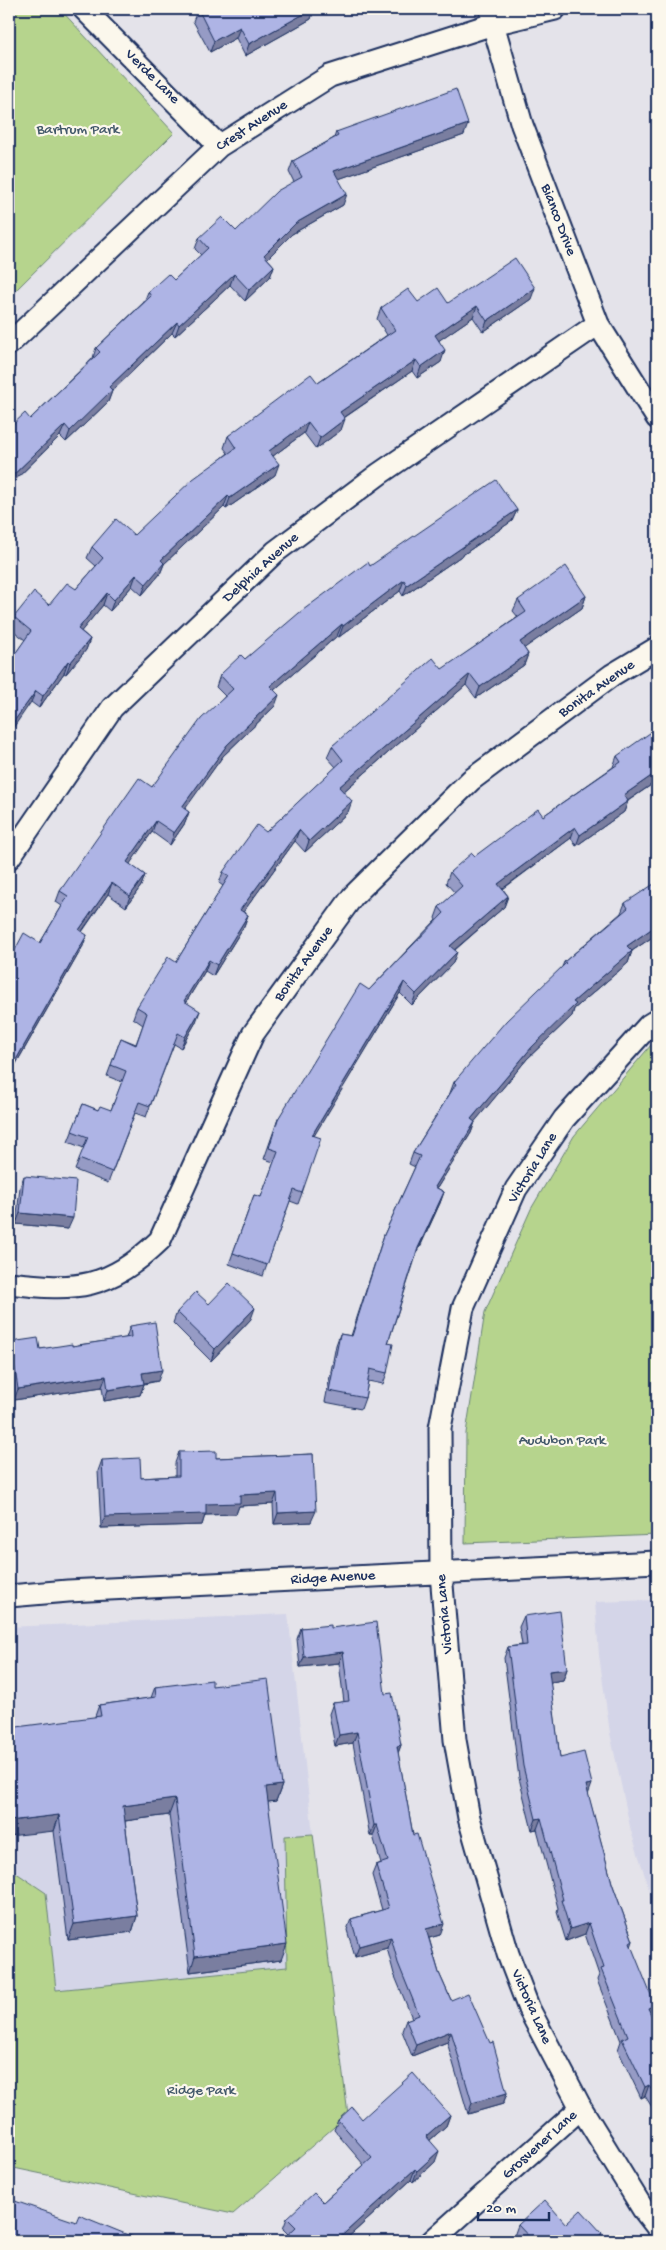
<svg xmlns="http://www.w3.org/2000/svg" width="666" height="2250" font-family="'Gochi Hand',sans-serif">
	<rect width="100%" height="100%" fill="#e4e3ea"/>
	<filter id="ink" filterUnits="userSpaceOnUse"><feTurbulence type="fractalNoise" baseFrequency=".02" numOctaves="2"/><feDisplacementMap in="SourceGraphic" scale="10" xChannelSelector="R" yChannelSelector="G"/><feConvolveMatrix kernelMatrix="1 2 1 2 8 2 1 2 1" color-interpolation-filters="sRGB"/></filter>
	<g filter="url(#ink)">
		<path fill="#d4d5e8" d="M657,1600V1915L631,1831L610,1733L599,1655L595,1602Z
			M288,1614L313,1834L285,1836L288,1967L56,1990L46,1893L9,1868V1627Z"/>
		<path fill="#b6d48d" stroke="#688276" d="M9,9H60L174,133L9,297Z
			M657,1038V1535L465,1543L466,1433L485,1312L531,1209L574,1136Z
			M313,1834L348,2115L233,2214L9,2167V1868L46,1893L56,1990L287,1967L285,1836Z"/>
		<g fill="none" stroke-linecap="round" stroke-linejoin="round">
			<defs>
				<path id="street" d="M84,9L219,146
					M491,9L493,24L522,125L598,324L657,418
					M9,344L219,146L330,76L493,24L555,9
					M9,858L112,708L275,552L379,474L598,324
					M657,1020L649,1025L564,1119L516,1189L463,1308L440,1428L441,1573L455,1740L469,1818L508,1954L529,2009L581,2108L643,2209L657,2227
					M9,1283C77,1291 108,1290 160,1240L253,1034L353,896L471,780L612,675L657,648
					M9,1596L68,1591L657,1562
					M432,2241L581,2108"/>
			</defs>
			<use href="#street" stroke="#1b2f5e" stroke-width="25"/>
			<use href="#street" stroke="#fbf7ec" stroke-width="21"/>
		</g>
		<path fill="#969bc5" stroke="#1b2f5e" d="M198,9H314L311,19L245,56L236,38L210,52L193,21Z
			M336,132L464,135L338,179L343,205L292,234L267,258L274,266L270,277L245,301L230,285L175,336L172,333L112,391L108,402L66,442L60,436L9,486V428L30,419L93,358L96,348L144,302L148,292L174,280L201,255L195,249L199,238L236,231L294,182L289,172L293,161L334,138Z
			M531,299L483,332L473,317L439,340L441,362L417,378L412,371L344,418L341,430L316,449L304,433L273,456L275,475L226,509L224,507L164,564L160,574L142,595L132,586L110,611L103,605L81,631L90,639L86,650L66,674L64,673L39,708L31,702L10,661L25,640L10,628L14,617L49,605L76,589L96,566L87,558L92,547L134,535L228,453L224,448L228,436L318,383L387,335L377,319L381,308L418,302L448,303Z
			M517,510L512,521L403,596L400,591L339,637L337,636L274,690L275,706L223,756L184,809L189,812L185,823L170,845L152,832L129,864L145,875L141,886L126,907L108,894L82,932L83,946L9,1076V961L40,943L62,906L56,902L60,891L152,787L225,696L216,687L220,675L245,659L370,566Z
			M586,596L582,608L524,648L528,654L524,665L476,698L466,685L343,792L348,812L305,852L295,841L243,912L248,915L244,926L213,976L205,971L186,1002L196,1022L181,1048L174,1044L146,1117L135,1113L108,1183L75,1170L84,1148L68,1142L83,1104L98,1110H111L122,1082L107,1076L121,1038L136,1044L143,1025L133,1018L137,1007L176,962L223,886L219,883L223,872L336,767L327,757L332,746L518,617L513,611L518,600Z
			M617,756L657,781L628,801L624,812L576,846L571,838L503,889L508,896L504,907L455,950L453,963L412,1005L400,993L314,1135L302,1193L298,1204L290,1201L263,1276L229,1264L254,1195L261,1197L274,1162L264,1159L278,1119L369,990L436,920L435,918L439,907L455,893L446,883L450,872L475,856L543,816L613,767Z
			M625,903L657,934L632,951L628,963L574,1009L572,1016L527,1059L474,1122H475L471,1133L437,1188L444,1192L440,1203L416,1256L388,1343L387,1373L383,1384L368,1381L365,1398L361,1409L325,1402L336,1345L340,1334L351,1336L384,1235L415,1167L409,1164L413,1153L450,1093L454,1082L562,967L564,962L621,913Z
			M24,1176L68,1229L16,1224L20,1187Z
			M209,1304L251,1319L211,1361L173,1323L177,1312Z
			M130,1326L158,1381L144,1384L140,1395L104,1401L102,1387L14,1400L9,1367V1348L11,1342L40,1349L72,1346L126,1338Z
			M179,1452L216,1458L313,1454L311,1522L274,1524L273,1504L239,1506L236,1514L205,1515L202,1525L101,1528L98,1471L102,1460L141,1478L175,1476V1463Z
			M524,1616L567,1669L563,1680L550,1682L560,1758L588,1794L612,1883L633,1941L631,1947L651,2015L657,2028V2115L645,2096L641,2098L618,2050L621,2041L597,1980L599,1975L585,1934L566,1941L557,1912L558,1908L537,1829L532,1830L519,1778L504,1658L508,1647L522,1645L519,1627Z
			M301,1628H331L385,1694L401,1745L398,1753L413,1835L440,1935L429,1938L439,1973L451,2000L507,2093L503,2104L468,2114L447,2042L412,2056L402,2031L406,2020L412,2018L394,1974L387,1948L355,1957L347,1930L351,1919L382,1910L372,1875L376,1865L381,1863L373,1836H370L353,1743L335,1746L329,1714L333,1703L344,1702L339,1663L300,1667L297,1639Z
			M212,1686L282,1785L276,1801L268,1802L281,1960L190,1972L169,1815L125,1821L137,1916L132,1932L68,1940L54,1831L99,1705L151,1698L155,1687Z
			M450,2115L446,2126L430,2140L435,2162L413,2182L411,2180L344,2241H281L288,2234L283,2229L287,2218L323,2202L364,2165L334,2130L338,2120Z
			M566,2224L599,2241H519L514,2236L518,2225Z"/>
		<path fill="#7a7ea0" stroke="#1b2f5e" d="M313,9H314L311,19L245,56L249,44Z
			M240,27L236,38L210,52L214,41Z
			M468,124L464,135L330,182L334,171Z
			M347,194L343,205L292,234L260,266L264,255L296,223Z
			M274,266L270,277L245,301L249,290Z
			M234,274L230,285L175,336L179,325Z
			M535,288L531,299L483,332L487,321Z
			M477,306L473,317L431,346L435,335Z
			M177,322L172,333L112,391L108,402L66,442L70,431L109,387Z
			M445,350L441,362L417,378L421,367Z
			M416,360L412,371L336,423L340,412Z
			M345,419L341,430L316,449L320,438Z
			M308,422L304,433L265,462L269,451Z
			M65,425L60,436L9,486V479Z
			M279,464L275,475L226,509L230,498Z
			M228,496L224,507L164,564L160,574L142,595L146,584L161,560Z
			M517,510L512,521L403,596L407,585Z
			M136,575L132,586L110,611L114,600Z
			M404,580L400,591L339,637L343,626Z
			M107,593L103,605L74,640L78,629Z
			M586,596L582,608L516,654L520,642Z
			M342,624L337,636L266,697L270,686Z
			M90,639L86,650L66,674L70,663Z
			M528,654L524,665L476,698L480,687Z
			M68,661L64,673L39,708L43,696Z
			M470,674L466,685L335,799L339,787Z
			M36,691L31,702L9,734V728Z
			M279,695L275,706L223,756L178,819L182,807L227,745Z
			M657,772V781L620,806L624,795Z
			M352,801L348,812L305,852L309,841Z
			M628,801L624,812L576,846L580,835Z
			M189,812L185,823L170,845L174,833Z
			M156,821L152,832L123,874L127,862Z
			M575,827L571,838L494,895L498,884Z
			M299,830L295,841L236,922L240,910Z
			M145,875L141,886L126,907L130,896Z
			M112,883L108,894L75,941L79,930Z
			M508,896L504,907L446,957L450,946Z
			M248,915L244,926L213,976L217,965Z
			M657,925V934L623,957L627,946Z
			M87,935L83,946L9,1076V1074L13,1065Z
			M632,951L628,963L574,1009L572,1016L527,1059L467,1131L471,1119L532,1047L573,1002Z
			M457,952L453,963L412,1005L416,994Z
			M209,960L205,971L180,1012L184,1001Z
			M404,982L400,993L308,1146L312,1135Z
			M200,1011L196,1022L181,1048L185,1037Z
			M475,1122L471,1133L431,1198L435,1187Z
			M444,1192L440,1203L414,1259L418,1248Z
			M20,1213L73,1218L68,1229L16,1224Z
			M255,1308L251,1319L211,1361L215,1349Z
			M162,1370L158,1381L138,1384L142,1373Z
			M106,1376L102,1387L14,1400L18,1389Z
			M144,1384L140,1395L104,1401L108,1390Z
			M277,1493L273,1504L239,1506L236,1514L205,1515L202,1525L101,1528L105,1517L206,1504L240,1495Z
			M316,1511L311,1522L274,1524L278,1513Z
			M343,1652L339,1663L300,1667L304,1657Z
			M567,1669L563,1680L545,1683L549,1671Z
			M357,1732L353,1743L335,1746L339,1735Z
			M401,1745L397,1756V1746Z
			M592,1784L588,1795L586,1785Z
			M282,1785L276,1801L260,1803L266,1787Z
			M175,1799L169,1815L117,1822L123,1806Z
			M59,1815L54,1831L9,1836V1821Z
			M541,1818L537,1829L532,1830L536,1819Z
			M374,1825H377L373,1836H370Z
			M137,1916L132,1932L68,1940L74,1924Z
			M589,1923L585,1934L566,1941L570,1929Z
			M444,1924L440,1935L422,1940L426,1929Z
			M391,1937L387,1948L355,1957L359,1946Z
			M287,1944L281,1960L190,1972L195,1956Z
			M655,2005L651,2016L648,2008Z
			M451,2031L447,2042L412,2056L416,2045Z
			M649,2085L645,2096L641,2098L645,2087Z
			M507,2093L503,2104L468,2114L472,2103Z
			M450,2115L446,2126L422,2147L426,2136Z
			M439,2151L435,2162L413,2182L417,2171Z
			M415,2169L411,2180L344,2241H336Z
			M602,2233L599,2241H594Z"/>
		<path fill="#aeb4e5" stroke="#1b2f5e" d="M198,9H313L249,44L240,27L214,41Z
			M456,89L468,124L334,171L347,194L296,223L264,255L274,266L249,290L234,274L179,325L177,322L109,387L112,390L70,431L65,425L9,479V428L25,413L30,419L100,352L96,348L151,296L148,292L168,274L174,280L208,248L199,238L222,217L236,231L277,191L302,177L293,161L338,136L336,132Z
			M515,258L535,288L487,321L477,306L435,335L445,350L421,367L416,360L340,412L345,419L320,438L308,422L269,451L279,464L230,498L228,496L161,560L164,563L146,584L136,575L114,600L107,593L78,629L90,639L70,663L68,661L43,696L36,691L9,728V660L10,661L31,631L14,617L34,592L49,605L67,583L76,589L103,558L92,547L116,519L134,535L193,479L236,448L228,436L311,374L318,383L395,330L381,308L408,289L418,302L438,288L448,303Z
			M496,480L517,510L407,585L404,580L343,626L342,624L270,686L279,695L227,745L182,807L189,812L174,833L156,821L127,862L145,875L130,896L112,883L79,930L87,935L13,1065L9,1074V961L24,933L40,943L68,896L60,891L139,778L152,787L201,719L233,689L220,675L241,655L245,659L299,613L368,562L370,566Z
			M566,566L586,596L520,642L528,654L480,687L470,674L339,787L352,801L309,841L299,830L240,910L248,915L217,965L209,960L184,1001L200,1011L185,1037L178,1033L150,1106L139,1102L112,1172L79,1159L88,1137L72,1131L83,1104L98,1110L100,1106L111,1110L126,1071L111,1065L121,1038L136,1045L147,1013L137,1007L168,957L176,962L229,876L223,872L257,825L266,832L343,760L332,746L433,658L442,669L526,612L518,600Z
			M657,728V772L624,795L628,801L580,835L575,827L498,884L508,896L450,946L457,952L416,994L404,982L312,1135L321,1138L302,1193L294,1190L267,1265L233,1253L254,1195L261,1197L278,1151L269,1148L278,1119L360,984L369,990L444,913L439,907L462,886L450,872L472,853L475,856L538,809L543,816L621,762L617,756Z
			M657,882V925L627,946L632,951L573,1002L576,1004L532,1047L471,1119L475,1122L435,1187L444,1192L418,1248L388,1343L393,1344L387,1373L370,1369L365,1398L329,1391L340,1334L352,1336L384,1235L420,1156L413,1153L456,1084L454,1082L506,1021L566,963L564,962L628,908L625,903Z
			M24,1176L76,1181L73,1218L20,1213Z
			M229,1283L255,1308L215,1349L177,1312L196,1292L209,1304Z
			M155,1322L162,1370L142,1373L144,1384L108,1390L106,1376L18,1389L11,1342L38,1338L40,1349L72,1344V1346L131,1337L130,1326Z
			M216,1451V1458L313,1454L316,1511L278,1513L277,1493L240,1495V1503L206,1504V1514L105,1517L102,1460L140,1458L141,1478L179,1476V1452Z
			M560,1611L567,1669L549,1671L560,1758L584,1752L592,1784L586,1785L612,1883L633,1941L630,1943L655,2005L648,2008L657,2028V2097L649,2085L645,2087L622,2039L628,2036L601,1969L604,1968L589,1923L570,1929L561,1900H563L541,1818L536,1819L523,1766L508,1647L527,1645L524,1616Z
			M376,1622L385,1694L392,1693L401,1745L397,1746L413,1835L417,1834L444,1924L426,1929L439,1973L451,2000L468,1993L490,2043L493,2042L507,2093L472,2103L451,2031L416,2045L406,2020L419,2015L398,1963L391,1937L359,1946L351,1919L389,1908L376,1865L388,1861L377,1825H374L357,1732L339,1735L333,1703L349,1701L343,1652L304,1657L301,1628L331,1625V1628Z
			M268,1679L282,1785L266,1787L287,1944L195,1956L175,1799L123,1806L137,1916L74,1924L59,1815L9,1821V1728L101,1716L99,1705L156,1697L155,1687L212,1680V1686Z
			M413,2073L450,2115L426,2136L439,2151L417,2171L415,2169L336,2241H281L296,2227L287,2218L314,2193L323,2202L372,2158L338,2120L352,2107L362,2119Z
			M9,2199L76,2222L79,2215L133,2237L131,2241H16L9,2239Z
			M545,2200L566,2224L581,2210L602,2233L594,2240L595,2241H533L518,2225Z"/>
	</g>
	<g text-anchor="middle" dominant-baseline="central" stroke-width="4.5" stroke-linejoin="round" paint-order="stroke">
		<g font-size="15" fill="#1b2f5e" stroke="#fbf7ec">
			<text transform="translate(152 77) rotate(45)">Verde Lane</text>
			<text transform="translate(252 126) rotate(-33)">Crest Avenue</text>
			<text transform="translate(558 220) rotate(69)">Bianco Drive</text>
			<text transform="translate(261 568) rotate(-42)">Delphia Avenue</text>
			<text transform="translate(597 689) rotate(-35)">Bonita Avenue</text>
			<text transform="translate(304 964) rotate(-54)">Bonita Avenue</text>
			<text transform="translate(533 1168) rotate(-58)">Victoria Lane</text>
			<text transform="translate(333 1578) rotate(-3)">Ridge Avenue</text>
			<text transform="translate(445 1614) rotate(-95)">Victoria Lane</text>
			<text transform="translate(531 2007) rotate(66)">Victoria Lane</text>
			<text transform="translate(540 2145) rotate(-42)">Grosvener Lane</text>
		</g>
		<g font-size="15" fill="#42586a" stroke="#fbf7ec">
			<text x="78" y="130">Bartrum Park</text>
			<text x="562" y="1441">Audubon Park</text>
			<text x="201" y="2091">Ridge Park</text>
		</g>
	</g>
	<rect width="666" height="2250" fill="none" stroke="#fbf7ec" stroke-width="30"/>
	<rect x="15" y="15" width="636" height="2220" fill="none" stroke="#1b2f5e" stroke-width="2" filter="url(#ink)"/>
	<path d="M478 2212v8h71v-8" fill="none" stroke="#1b2f5e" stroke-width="2.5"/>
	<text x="486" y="2212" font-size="15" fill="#1b2f5e" stroke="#fbf7ec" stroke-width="4" paint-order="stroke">20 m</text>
</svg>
